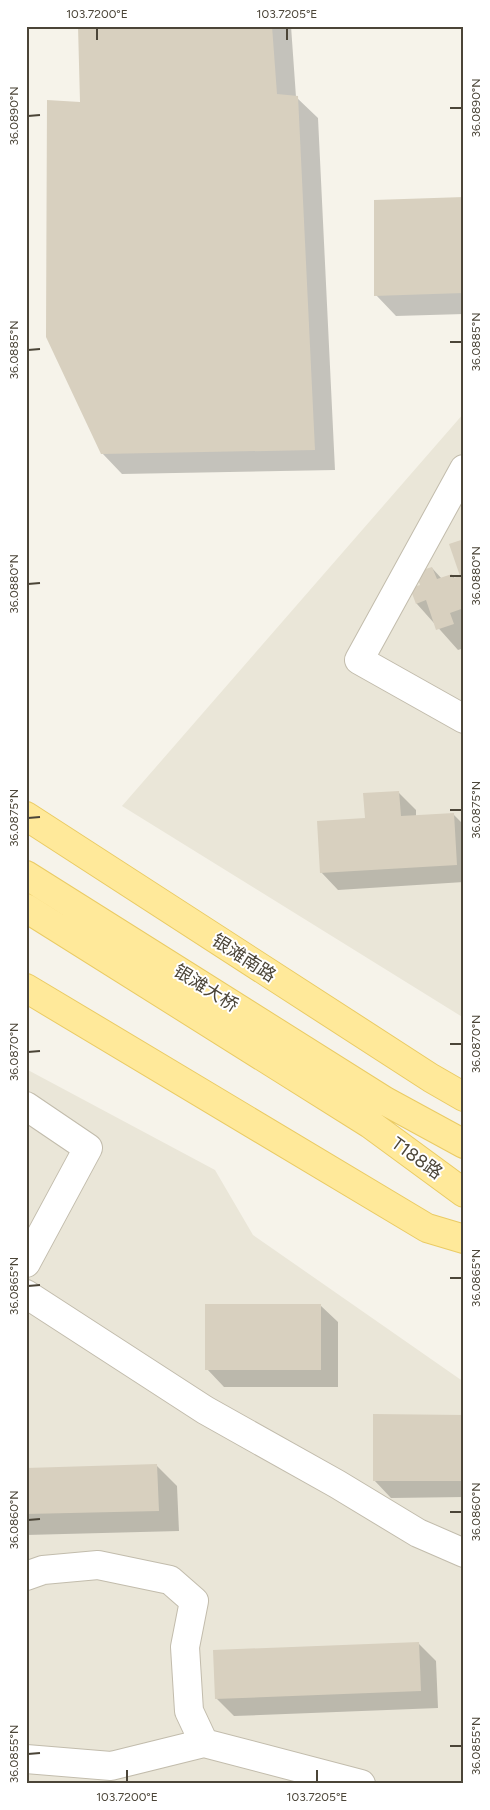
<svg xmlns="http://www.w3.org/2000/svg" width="490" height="1810" font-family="Figtree,'Noto Sans SC',sans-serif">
	<rect width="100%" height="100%" fill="#f6f3ea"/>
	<path fill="#eae6d8" d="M464,413V1018L122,806Z
		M26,1069L215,1170L253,1235L464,1382V1784H26Z"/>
	<path fill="#0003" d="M79,26H291L296,97L318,118L335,470L122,474L102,453Z
		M464,198V314L396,316L376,295Z
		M464,540V648L458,650L417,604L412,589L422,585L432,568L442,579L452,575L455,579L462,576Z
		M399,793L416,810V816L453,814L464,825V882L338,890L321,872L366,819Z
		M320,1305L338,1322V1387H224L207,1369Z
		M464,1416V1497L391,1498L374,1480Z
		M157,1466L177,1486L179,1531L26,1535V1469Z
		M419,1644L436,1661L438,1708L234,1716L216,1698Z"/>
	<path fill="#d8d0bf" d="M78,26H272L277,94L298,96L315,450L101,454L46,337L47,100L80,102Z
		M464,197V293L374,296V200Z
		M464,539V608L450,613L454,624L436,630L426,600L416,604L410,588L420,585L416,572L432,567L437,579L452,574L453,578L460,576L449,544Z
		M399,791L401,816L454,813L457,865L320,873L317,821L365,818L363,793Z
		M205,1304H321V1370H205Z
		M373,1414L464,1415V1481H373Z
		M157,1464L159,1511L26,1514V1468Z
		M419,1642L421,1691L215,1699L213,1650Z"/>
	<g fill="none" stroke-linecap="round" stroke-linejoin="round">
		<defs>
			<path id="minor" d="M464,469L359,660L464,719
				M26,1106L88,1148L26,1263
				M26,1294L205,1410L337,1484L418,1533L464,1553
				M26,1576L43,1570L98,1565L170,1580L194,1601L185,1647L189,1711L204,1743L111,1766L26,1759
				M204,1743L361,1784"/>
			<path id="major" d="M26,816L431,1078L464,1097
				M26,875L385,1101L464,1144
				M26,908L370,1124L464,1193
				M26,988L427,1228L464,1239"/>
		</defs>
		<use href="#minor" stroke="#c2bcac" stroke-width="30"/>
		<use href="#major" stroke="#eacb64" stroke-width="30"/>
		<use href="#minor" stroke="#fff" stroke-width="28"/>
		<use href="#major" stroke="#ffe99a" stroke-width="28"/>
	</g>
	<path fill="none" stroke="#4b4538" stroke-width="2" d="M97,28V40M287,28V40M450,108H462M28,116L40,115M450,342H462M28,350L40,349M450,576H462M28,584L40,583M450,810H462M28,818L40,817M450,1044H462M28,1052L40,1051M450,1278H462M28,1286L40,1285M450,1512H462M28,1520L40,1519M450,1746H462M28,1754L40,1753M127,1770V1782M317,1770V1782"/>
	<g text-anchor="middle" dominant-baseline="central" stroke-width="4" stroke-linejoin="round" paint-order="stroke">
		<g font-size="18" fill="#4b4538" stroke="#fff">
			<text transform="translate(244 958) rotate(33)">银滩南路</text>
			<text transform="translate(206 988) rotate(32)">银滩大桥</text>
			<text transform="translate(417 1158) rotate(36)">T188路</text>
		</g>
	</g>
	<rect width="490" height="1810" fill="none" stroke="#ffffff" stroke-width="55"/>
	<rect x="28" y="28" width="434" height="1754" fill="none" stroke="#4b4538" stroke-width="2"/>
	<g font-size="12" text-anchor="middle" fill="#4b4538">
		<text x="97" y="18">103.7200°E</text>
		<text x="287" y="18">103.7205°E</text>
		<text transform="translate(476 108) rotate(-90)" y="4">36.0890°N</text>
		<text transform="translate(14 116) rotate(-90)" y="4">36.0890°N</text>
		<text transform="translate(476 342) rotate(-90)" y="4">36.0885°N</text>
		<text transform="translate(14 350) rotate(-90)" y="4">36.0885°N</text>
		<text transform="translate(476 576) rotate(-90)" y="4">36.0880°N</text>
		<text transform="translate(14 584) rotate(-90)" y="4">36.0880°N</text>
		<text transform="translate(476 810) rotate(-90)" y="4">36.0875°N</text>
		<text transform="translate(14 818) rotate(-90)" y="4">36.0875°N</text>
		<text transform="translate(476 1044) rotate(-90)" y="4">36.0870°N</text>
		<text transform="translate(14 1052) rotate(-90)" y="4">36.0870°N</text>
		<text transform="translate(476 1278) rotate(-90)" y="4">36.0865°N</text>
		<text transform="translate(14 1286) rotate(-90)" y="4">36.0865°N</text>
		<text transform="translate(476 1512) rotate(-90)" y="4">36.0860°N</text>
		<text transform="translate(14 1520) rotate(-90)" y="4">36.0860°N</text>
		<text transform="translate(476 1746) rotate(-90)" y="4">36.0855°N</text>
		<text transform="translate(14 1754) rotate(-90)" y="4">36.0855°N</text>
		<text x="127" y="1801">103.7200°E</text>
		<text x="317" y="1801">103.7205°E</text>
	</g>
</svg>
